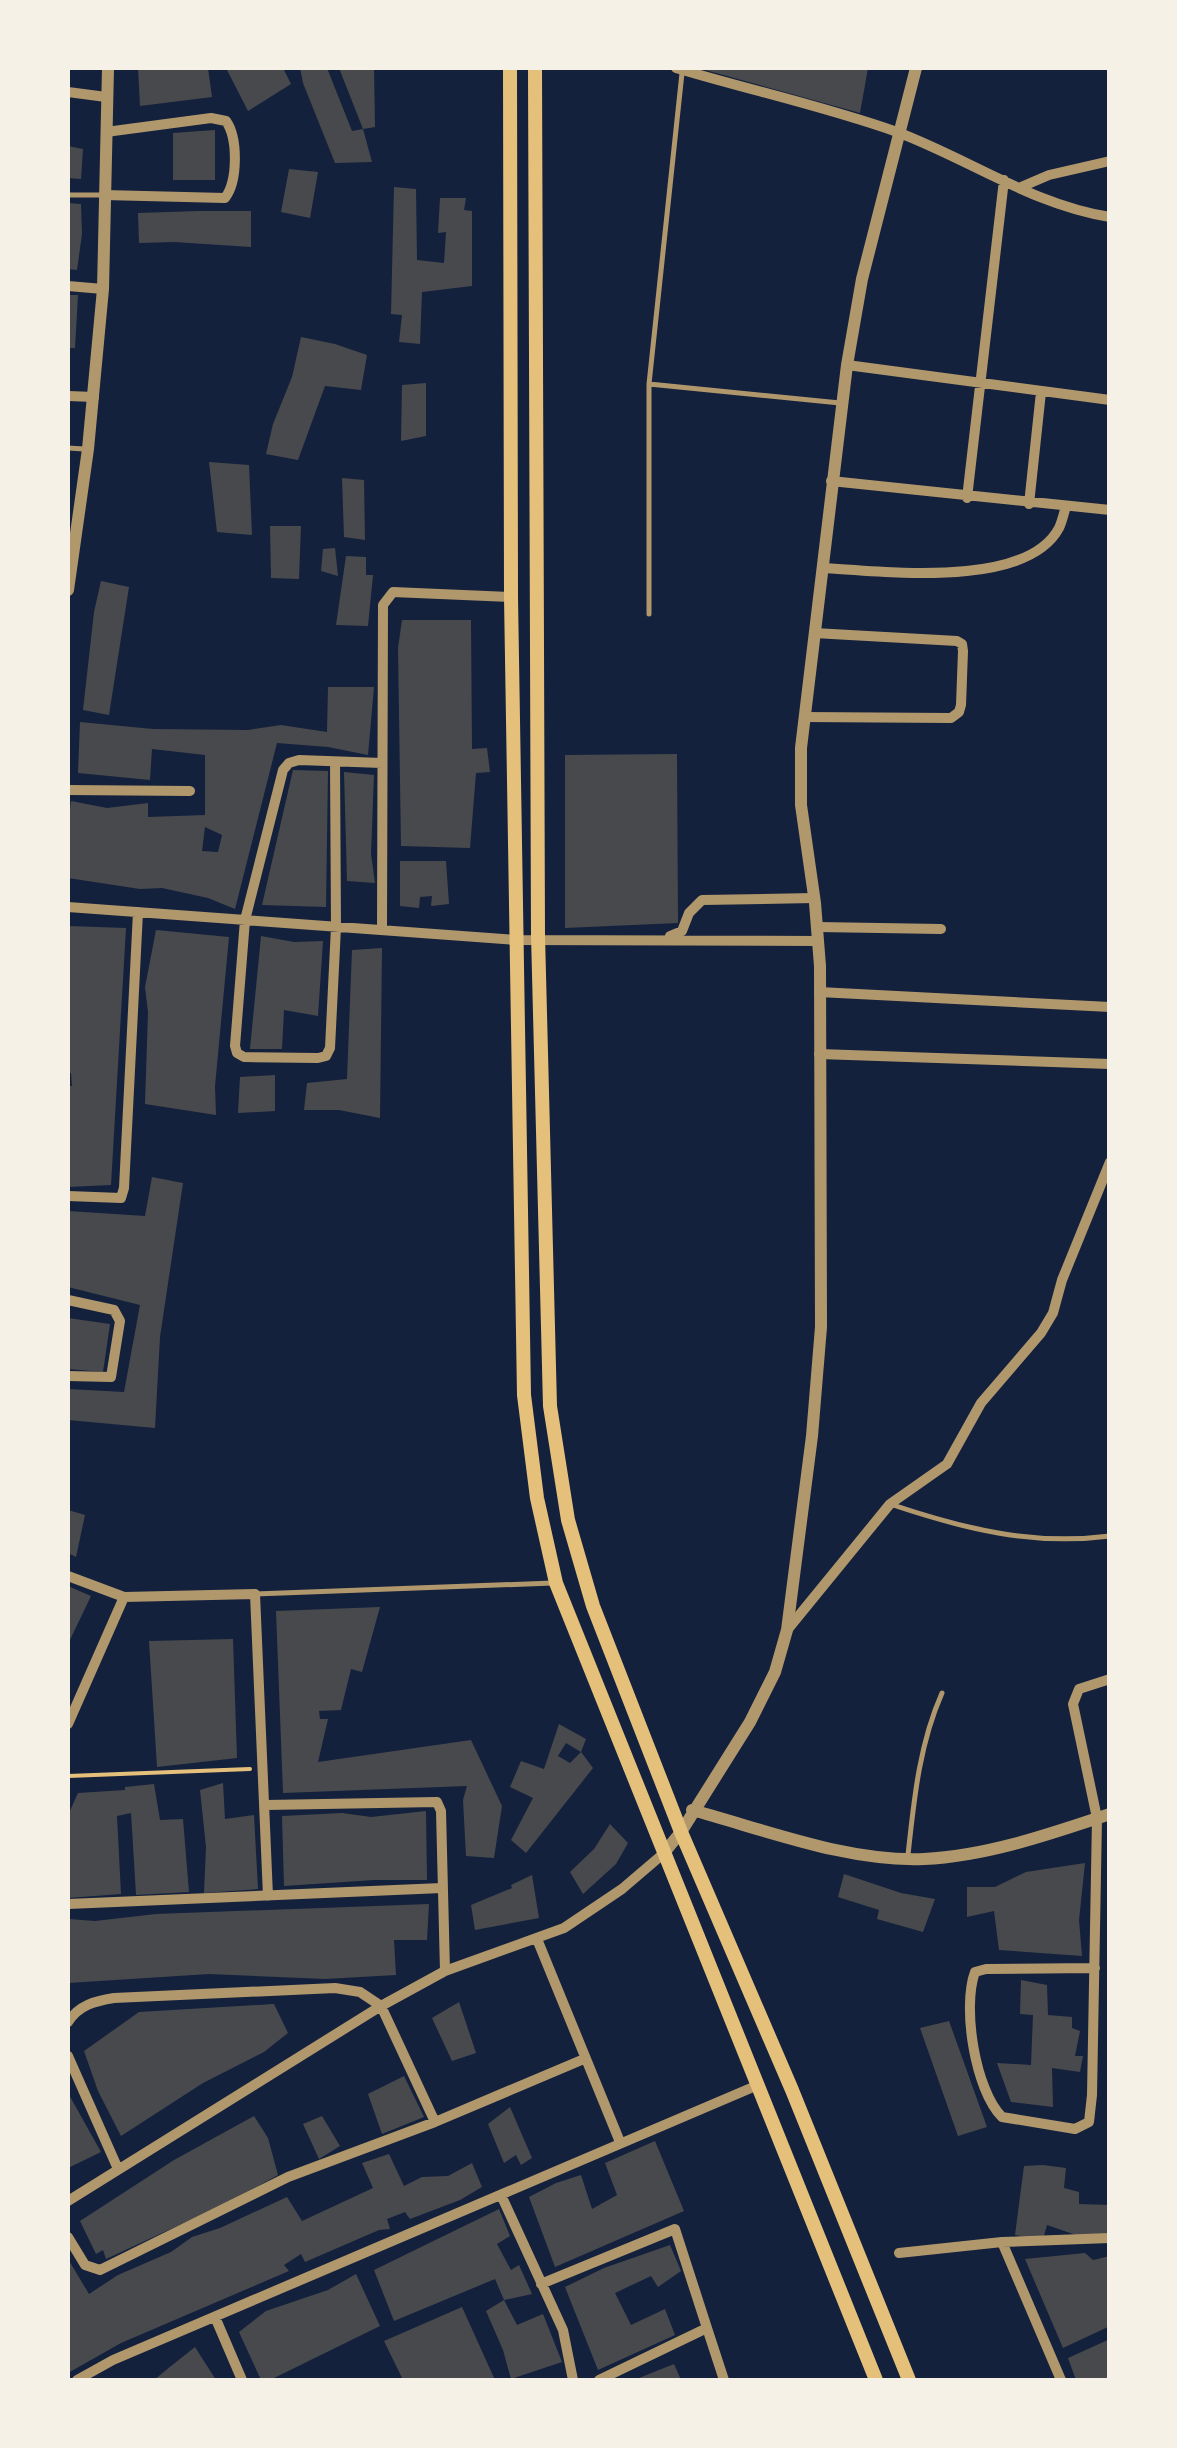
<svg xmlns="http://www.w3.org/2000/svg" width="1177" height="2448" font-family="'Playfair Display',serif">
	<rect width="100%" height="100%" fill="#14213d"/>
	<path fill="#48494c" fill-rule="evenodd" d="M138,68H208L212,97L140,106Z
		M237,68H283L291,84L248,111L227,70Z
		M300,68H327L352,131L363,129L372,162L335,163L303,83Z
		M339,68H374L375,127L363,129Z
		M698,68H868L860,113Z
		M215,130V180H173V133Z
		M68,146L83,149L81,179L68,178Z
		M289,169L318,172L310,218L281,212Z
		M394,187L416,189L417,260L444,263L446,232L438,233L440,198H466L464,210L472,211V286L422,292L420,344L399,342L402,315L391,314Z
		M68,203L81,204L82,234L77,270L68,269Z
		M198,211H251V247L174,242L139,243L138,213Z
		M68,295H78L75,348H68Z
		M301,337L335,344L367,355L361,390L325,386L298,460L266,454L273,424L292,377Z
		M426,383V436L401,441L402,385Z
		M209,462L249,465L252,535L217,532Z
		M342,478L364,480L365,540L344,537Z
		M270,526H301L299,579L271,578Z
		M335,548L338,576L321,571L323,549Z
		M346,556L366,557V575H373L368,626L336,625Z
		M101,581L129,587L109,715L83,710L94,612Z
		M402,620H471L472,749L487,748L490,772L476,773L470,848L401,846L398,648Z
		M328,687H374L368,755L328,747L277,743L235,909L208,898L162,888L140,889L68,878V824L71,801L107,808L148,803V817L205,815V755L152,749L150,780L78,773L80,722L153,729L248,730L281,725L327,732ZM205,827L222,835L218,852L202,851Z
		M677,754L678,923L565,928V755Z
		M293,770L328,771L326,907L262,905Z
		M344,772L374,775L371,854L375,883L347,881Z
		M400,861H446L449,904L431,906L432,896L420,897L419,908L400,906Z
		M68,926L126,928L111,1185L68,1187V1086H72L71,1073H68Z
		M156,930L229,937L215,1086L216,1115L145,1104L148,1012L145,987Z
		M261,936L294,942L323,941L318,1016L284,1010L282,1049H250Z
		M382,948L380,1118L339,1110H304L307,1083L347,1079L352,950Z
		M275,1075V1111L238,1113L240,1077Z
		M152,1177L183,1183L160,1337L155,1428L68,1420V1389L124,1392L140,1305L68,1287V1211L145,1216Z
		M68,1318L110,1324L103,1372L68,1369Z
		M68,1510L85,1515L76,1557L68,1553Z
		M68,1586L91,1596L68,1644Z
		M380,1607L362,1672L351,1669L341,1710L319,1711L320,1719H328L318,1762L471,1740L502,1806L494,1858L466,1856L463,1800L467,1786L283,1793L276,1611Z
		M233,1639L237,1758L157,1767L149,1641Z
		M559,1724L586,1739L581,1752L566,1743L558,1756L570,1763L581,1752L593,1768L526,1853L511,1840L533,1798L510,1787L521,1761L544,1769Z
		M223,1783L225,1819L254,1815L258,1889L204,1893L206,1847L200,1790Z
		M154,1784L160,1820L183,1819L189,1892L136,1895L131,1813L117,1816L121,1894L68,1898V1815L78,1793L125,1790V1787Z
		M426,1811L427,1880H374L284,1886L282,1816L342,1813L371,1817Z
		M610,1824L628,1843L616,1864L583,1894L570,1872L594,1849Z
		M1085,1863L1079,1920L1082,1956L999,1950L994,1911L967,1917V1887H995L1026,1872Z
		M844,1874L901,1893L935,1899L923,1932L877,1919L879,1910L838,1897Z
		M532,1875L539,1918L475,1930L471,1905L512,1888L511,1885Z
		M429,1904L427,1940H394L396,1975L325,1979L209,1974L68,1983V1919L95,1921L156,1914Z
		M1021,1980L1047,1985L1048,2015L1072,2017V2028L1080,2031L1075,2056H1083L1080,2072L1052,2068L1053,2107L1011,2102L997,2063L1031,2065L1033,2015L1020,2014Z
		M459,2002L476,2053L452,2061L432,2018Z
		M274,2004L288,2033L264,2052L203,2083L121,2136L98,2091L84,2051L139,2012Z
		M949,2021L987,2127L958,2136L920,2028Z
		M404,2076L424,2117L382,2134L368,2094Z
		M68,2093L101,2152L68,2168Z
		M510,2107L532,2158L521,2165L516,2155L504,2163L488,2124Z
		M254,2116L268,2138L278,2175L229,2202L106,2259L103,2250L96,2254L80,2221L174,2160Z
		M322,2116L340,2146L319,2159L303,2124Z
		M655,2141L684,2211L555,2267L529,2197L556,2183L581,2175L592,2209L617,2195L605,2163Z
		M389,2154L404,2186L422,2177L448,2176L472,2163L482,2187L460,2200L410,2219L405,2212L387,2219L390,2229L379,2230L305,2262L301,2254L284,2265L289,2271L121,2343L68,2373V2259L89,2294L118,2275L171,2252L192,2237L220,2228L287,2197L302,2221L373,2188L362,2163Z
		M1043,2165L1066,2168L1064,2188L1079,2192V2204L1110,2205V2234L1076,2235L1047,2225L1043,2239L1015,2235L1024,2166Z
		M499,2209L510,2236L497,2244L511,2270L519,2265L532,2294L504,2300L495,2279L394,2321L374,2270Z
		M670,2245L681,2271L658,2287L651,2276L615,2293L631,2325L665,2309L675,2335L598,2370L565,2287L604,2268Z
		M1085,2253L1093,2260L1110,2256V2326L1063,2348L1025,2259Z
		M356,2274L380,2326L270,2380H261L239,2332L266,2311L328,2290Z
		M504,2300L517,2325L543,2314L562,2362L511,2379L503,2350L486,2311Z
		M462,2307L495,2380H403L384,2341Z
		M1110,2339V2380H1076L1068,2358Z
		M195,2347L216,2380H154L171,2366Z
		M674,2364L681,2380H634Z"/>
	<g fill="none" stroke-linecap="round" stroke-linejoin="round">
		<path stroke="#e5c07b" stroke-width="4" d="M68,1776L250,1769"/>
		<path stroke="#b1986c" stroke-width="5" d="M68,195H104
			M649,384L840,403
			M68,448L84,449
			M649,614V384L682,73
			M893,1505C965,1529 1033,1546 1110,1536
			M255,1594L553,1583
			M908,1855C914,1800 919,1745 942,1693"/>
		<path stroke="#b1986c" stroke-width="10" d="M676,68C749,90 824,106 897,132C969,159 1033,205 1110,217
			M68,92L106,97
			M1021,187L1049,175L1110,161
			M104,195L225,198C238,181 238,138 226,121L211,118L106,132
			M68,286L103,289
			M847,365L1110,400
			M68,396L94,397
			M831,481L1110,510
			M967,498L1004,180
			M1029,504L1041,392
			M822,568C880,571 1026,590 1059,528C1062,522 1064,513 1066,506
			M804,717L951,718L959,712L961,705L963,651L962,644L957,641L814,633
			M335,762L336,927L330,1048L326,1056L318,1058L244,1057L237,1053L235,1046L245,920L283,770L289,763L299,760L382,763
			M68,790L190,791
			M68,907L516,940L818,941
			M818,927L941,929
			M382,929L383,605L393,592L511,597
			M670,936L682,931L689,913L702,900L814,898
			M819,992L1110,1007
			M819,1054L1110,1064
			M68,1196L121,1198L124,1188L138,912
			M68,1300L114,1310L120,1321L111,1377L68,1376
			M68,1576L124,1597L255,1594L268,1896
			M788,1629L890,1504L947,1464L981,1403L1041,1333L1053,1313L1062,1280L1110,1162
			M68,1724L124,1597
			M266,1805L437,1802L441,1811L445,1971
			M68,1904L442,1888
			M537,1939L620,2142
			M1095,1968L986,1969L975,1972C962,2007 975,2090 1002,2117L1075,2129L1089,2122L1092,2095L1097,1818L1073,1704L1079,1689L1110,1679
			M68,2022C79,2005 95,2001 114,1998L335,1988L360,1992L381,2006L435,2122
			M68,2056L118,2169
			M501,2195L563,2330L573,2380
			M68,2201L381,2006L445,1971L564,1928L622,1889L663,1854
			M68,2237L85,2265L100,2270L288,2177L435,2122L584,2059
			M1002,2242L1061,2380
			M899,2253L1002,2242L1110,2238
			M541,2284L675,2229L707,2328L599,2380
			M215,2317L242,2380
			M707,2328L724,2380
			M77,2380L113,2360L758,2085"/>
		<path stroke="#b1986c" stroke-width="12" d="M68,590L88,449L103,289L108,68
			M692,1810C766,1830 847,1862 924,1859C987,1856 1050,1834 1110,1814
			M663,1854L681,1832L750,1722L775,1672L787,1630L812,1436L821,1327L820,966L815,903L801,805V748L847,365L862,279L916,68"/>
		<path stroke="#e5c07b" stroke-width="14" d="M510,68L511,597L524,1395L537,1498L556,1583L876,2380
			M535,68L538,935L550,1406L568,1520L593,1606L681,1832L792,2090L909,2380"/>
	</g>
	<rect width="1177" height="2448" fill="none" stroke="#f6f1e7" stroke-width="140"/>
</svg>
